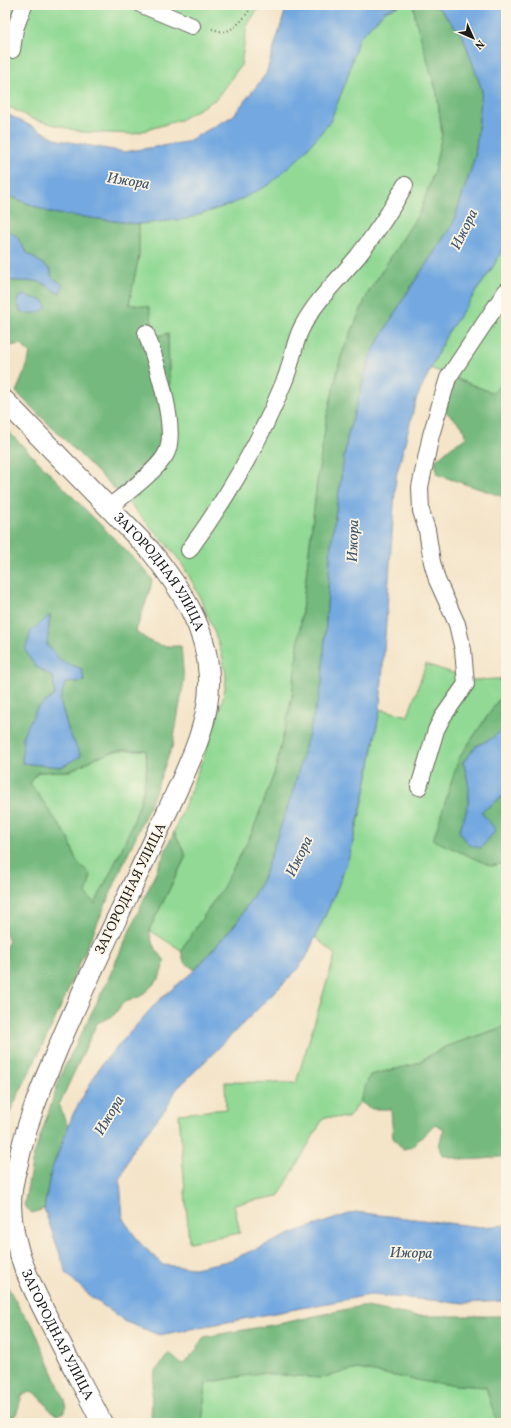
<svg xmlns="http://www.w3.org/2000/svg" width="511" height="1428" font-family="Vollkorn,serif">
	<rect width="100%" height="100%" fill="#fcf5e5"/>
	<filter id="ink" filterUnits="userSpaceOnUse"><feTurbulence type="fractalNoise" baseFrequency=".025" numOctaves="2"/><feDisplacementMap in="SourceGraphic" scale="8" xChannelSelector="R" yChannelSelector="G"/><feConvolveMatrix kernelMatrix="1 2 1 2 8 2 1 2 1" color-interpolation-filters="sRGB"/></filter>
	<filter id="wash" filterUnits="userSpaceOnUse"><feTurbulence type="fractalNoise" baseFrequency=".012" numOctaves="4" result="noise"/><feDisplacementMap in="SourceGraphic" scale="16" xChannelSelector="R" yChannelSelector="G"/><feGaussianBlur stdDeviation="0.9" result="paint"/><feColorMatrix in="noise" values="0 0 0 0 0 0 0 0 0 0 0 0 0 0 0 0 0 1.4 0 .05"/><feComposite in="paint" operator="in"/></filter>
	<g filter="url(#wash)">
		<rect width="100%" height="100%" fill="#f4e4c8"/>
		<path fill="#91d994" stroke="#567a58" d="M5,5H260L247,26L241,65L216,99L180,120L133,134L82,132L33,119L5,105Z
			M401,5H414L415,18L437,93L442,135L434,171L421,210L368,293L341,356L327,416L317,482L292,697L275,771L252,833L224,887L181,950L149,930L186,856L174,832C187,801 198,770 210,739C216,720 224,700 226,680C227,653 194,579 177,557C161,537 143,519 126,500L169,373L168,333L155,337L129,304L139,256V224L186,219L234,203L347,79L358,39L385,11Z
			M506,243V379L493,393L430,368L447,334L493,267Z
			M426,664L473,680L500,679L503,693L459,758L491,866L506,863V1026L447,1046L413,1065L370,1075L360,1102L348,1118L324,1117L279,1196L234,1204L240,1233L189,1242L179,1114L226,1109L225,1082L296,1083L335,955L315,937C328,910 340,884 349,855C364,808 371,758 380,709L408,716Z
			M119,750H146C150,805 117,857 95,904L86,894L91,875L76,860L69,839L30,783L38,772L70,771L95,758Z
			M358,1369L432,1383L486,1387L497,1423H202L206,1383L260,1373L320,1378Z"/>
		<path fill="#74b97e" stroke="#486a4d" fill-rule="evenodd" d="M414,5H429L439,8L463,36L482,90L475,157L453,224L403,299L371,354L347,438L331,544L322,685L293,791L262,881L237,922L195,970L184,962L181,950L223,887L252,833L275,771L292,697L317,482L327,416L341,356L368,293L421,210L434,171L442,134L437,93L415,18Z
			M5,194L51,213L139,224V256L129,304L149,307L155,337L168,333L169,373L174,422L172,448L126,500L16,392L27,366L30,353L20,344L5,347V279C14,282 24,281 33,281C43,281 52,289 59,294L51,275V270L26,252L17,237L5,228Z
			M454,378L493,393L506,379V496L504,497L438,475L435,461L451,447L466,438L462,426L445,411Z
			M5,428L144,569L152,579L150,590L136,631C153,645 159,647 181,646L184,680L173,744L154,795L52,1026L5,1122V948L9,940L5,934ZM50,615L47,645L62,662L82,669L84,681L65,683L60,701L69,732L81,756L61,767L22,763L37,708L55,695L53,677L35,666ZM119,750H146C154,795 114,863 95,904L86,894L91,875L76,860L69,839L30,783L38,772L70,771L95,758Z
			M506,674V708L500,713L505,726L493,738L476,746L463,762C472,792 471,802 459,831L481,812L506,794V863L491,866L433,840L459,758L503,693L500,679Z
			M174,832L186,856L149,930L153,945L165,961L159,979L141,996L123,1003L113,1016L97,1023L59,1105L68,1127L51,1171L44,1209L32,1213L24,1206L33,1158L62,1072L105,986Z
			M506,1026V1156C484,1159 463,1163 442,1154L439,1145L444,1129L435,1124L412,1147L403,1149L393,1138L391,1109H372L360,1102L370,1075L413,1065L447,1046Z
			M5,1282L21,1311L32,1324L66,1403L65,1412L57,1415C44,1409 46,1396 30,1392L22,1395L17,1412L11,1422H5Z
			M361,1306L415,1316H506V1423H497L486,1387L432,1383L358,1369L320,1378L260,1373L206,1383L202,1423H151L152,1392L155,1372L169,1353L182,1365L195,1352L204,1337L283,1323Z"/>
		<path fill="#73a8e0" stroke="#48627e" d="M287,5H401L385,11L358,39L347,79L330,122L300,157L270,184L234,203L186,219L139,224L51,213L5,194V113L59,140L124,152L186,142L233,116L266,74Z
			M429,5H503L506,10V243L493,267L447,334L416,400L396,477L380,709L365,791L350,854L337,889L306,958L295,972L176,1090L167,1107L133,1149L120,1180L123,1219L140,1243L163,1265L194,1268L228,1261L298,1231L355,1212L481,1227L506,1225V1301L466,1303L370,1295L159,1335L126,1322L90,1296L67,1274L44,1209L51,1171L73,1114L101,1065L158,1001L195,970L237,922L262,881L293,791L322,685L331,544L347,438L371,354L403,299L453,224L475,157L482,90L463,36L439,8Z
			M5,228L17,237L26,252L51,270V276L63,285L59,294C52,289 43,281 33,281C23,281 15,282 5,279Z
			M24,295L44,301L47,307C40,314 29,315 20,311L17,299Z
			M50,615L47,645L62,662L82,669L84,681L65,683L60,701L69,732L81,756L61,767L22,763L23,735L37,708L55,695L53,677L35,666L25,650L31,631Z
			M506,708V794L481,812L496,830L481,848L469,845L459,831C471,802 472,792 463,762L476,746L493,738L505,726L500,713Z"/>
	</g>
	<g filter="url(#ink)">
		<g fill="none" stroke-linecap="round" stroke-linejoin="round">
			<defs>
				<path id="minor" d="M142,5L192,26
					M12,50L15,29L24,5
					M108,508C124,495 157,471 166,454C179,430 155,358 146,333
					M189,550C227,498 260,442 284,382C292,365 293,344 302,327C316,300 339,279 358,256C376,233 391,211 405,185
					M419,787L436,730L442,718L466,684L463,650L457,624L437,580L432,562L427,530L421,511L420,487L431,435L448,378L506,291"/>
				<g id="major">
					<path id="s1" d="M5,401L150,550C180,588 207,626 209,677C211,724 186,770 167,812C130,893 89,972 55,1055C40,1090 26,1125 18,1163C14,1176 11,1190 11,1205C12,1252 35,1293 56,1334C71,1364 87,1393 102,1423"/>
				</g>
			</defs>
			<use href="#minor" stroke="#686258" stroke-width="18"/>
			<use href="#major" stroke="#686258" stroke-width="22"/>
			<path stroke="#686258" stroke-width="2" stroke-dasharray="1 3" stroke-linecap="butt" d="M212,29C216,30 221,32 225,31C236,30 247,14 253,5"/>
			<use href="#minor" stroke="#fff" stroke-width="16"/>
			<use href="#major" stroke="#fff" stroke-width="20"/>
		</g>
	</g>
	<g text-anchor="middle" dominant-baseline="central" stroke-width="3.5" stroke-linejoin="round" paint-order="stroke">
		<g font-size="14" fill="#1c1c1c" stroke="#fcf5e5">
			<text stroke="none"><textPath href="#s1" startOffset="231">ЗАГОРОДНАЯ УЛИЦА</textPath></text>
			<text transform="translate(131 889) rotate(-64)">ЗАГОРОДНАЯ УЛИЦА</text>
			<text stroke="none"><textPath href="#s1" startOffset="1057">ЗАГОРОДНАЯ УЛИЦА</textPath></text>
		</g>
		<g font-size="15" font-style="italic" fill="#3f546a" stroke="#fcf5e5">
			<text transform="translate(128 182) rotate(9)">Ижора</text>
			<text transform="translate(465 230) rotate(-64)">Ижора</text>
			<text transform="translate(354 541) rotate(-88)">Ижора</text>
			<text transform="translate(300 857) rotate(-64)">Ижора</text>
			<text transform="translate(110 1116) rotate(-59)">Ижора</text>
			<text transform="translate(411 1254) rotate(1)">Ижора</text>
		</g>
	</g>
	<rect width="511" height="1428" fill="none" stroke="#fcf5e5" stroke-width="20"/>
	<g transform="translate(473 38) rotate(135)" stroke="#fcf5e5" stroke-width="3" paint-order="stroke">
	<path d="M0-3L7 15L0 10L-7 15Z" fill="#1c1c1c"/>
	<text y="-6" font-size="11" font-weight="bold" text-anchor="middle" fill="#1c1c1c">N</text>
	</g>
</svg>
